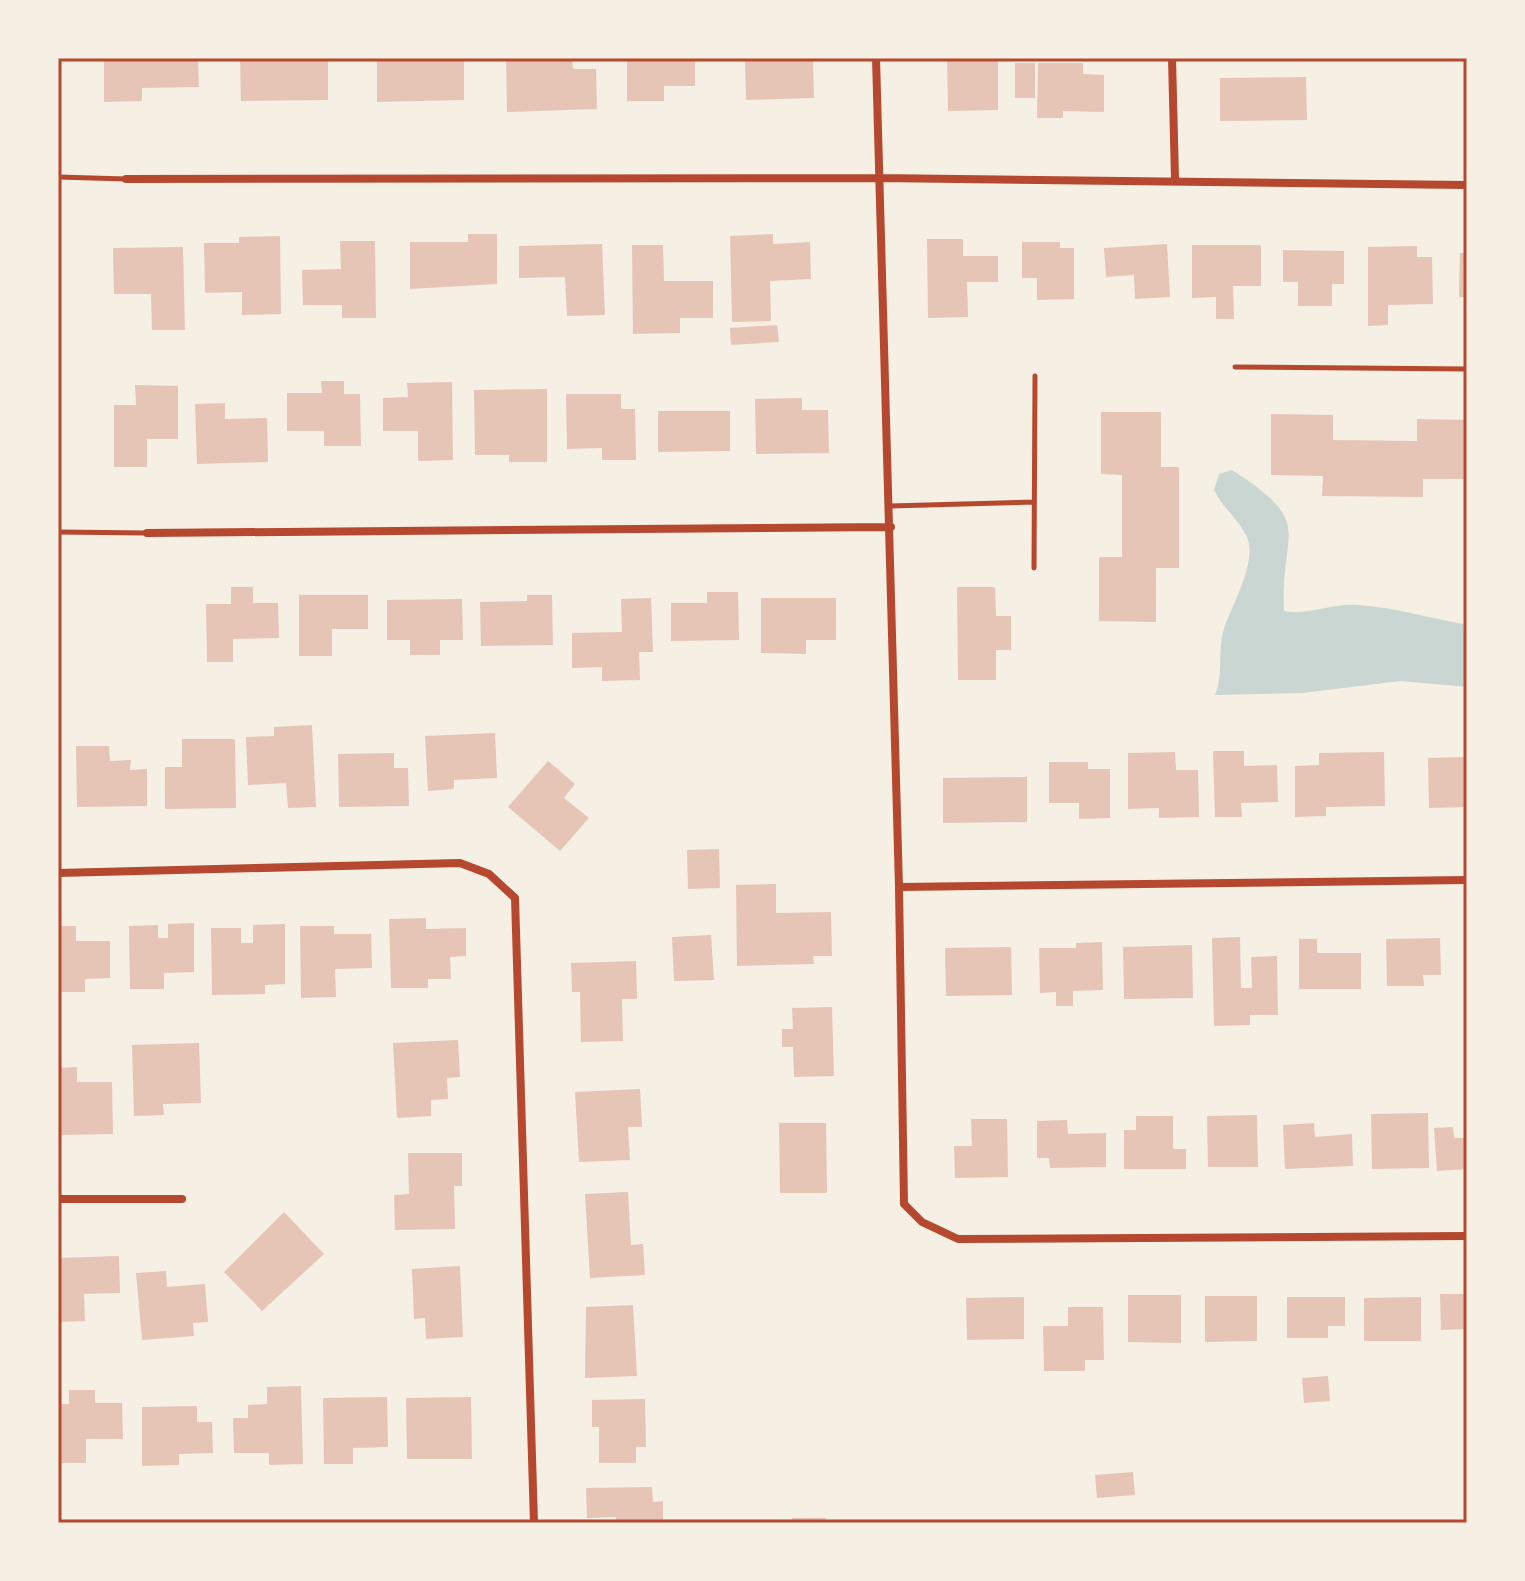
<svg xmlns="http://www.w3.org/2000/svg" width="1525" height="1581" font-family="'Golos Text',sans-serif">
	<rect width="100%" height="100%" fill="#f6efe4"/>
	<path fill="#c9d6d2" d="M1232,470C1317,525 1280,528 1284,611C1307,616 1332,603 1358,605C1393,607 1429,618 1463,624L1467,628V687L1400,681L1303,693L1215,695C1224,675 1217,650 1224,629C1232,604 1259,560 1246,535C1238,519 1222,507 1214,490L1219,474Z"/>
	<path fill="#e6c5b7" d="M104,58H198L199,87L142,88V101L104,102Z
		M240,58L328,59V100L241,101Z
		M377,58H464V100L377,102Z
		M506,58H572L573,69H596L597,109L507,112Z
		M627,58H695V86H664V101H627Z
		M745,58H813L814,98L746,100Z
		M947,58H998V110L948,111Z
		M1015,63H1035V98H1015Z
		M1038,63H1083V74L1104,75V112L1063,111V118H1037Z
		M1306,77L1307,120L1220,121V78Z
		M468,234H497V284L410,289V242H468Z
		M773,234V244L810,242L811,279L770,281L771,321L732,322L730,236Z
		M280,236L281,314L242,315V292L205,293L204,243H239V237Z
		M927,239H963V256H998V282H967L968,317L928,318Z
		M340,241H375L376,318H342V305H303L302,270L341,269Z
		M1022,242H1060V248H1074V299L1037,300V278H1022Z
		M602,244L605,315L567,316L565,277L519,278V246Z
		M1167,244L1170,297L1135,299L1134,275L1106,277L1104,248Z
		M632,245H663L664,281H713V318H680V333L633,334Z
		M1192,245H1261V286H1233L1234,319H1216V297L1192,298Z
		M1417,246V257H1432L1433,304L1388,305V325L1368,326V247Z
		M183,247L185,330H152L151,294H114L113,248Z
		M1283,250L1344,251V284H1332V306H1298V282H1283Z
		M1460,253H1467V297H1459Z
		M777,325L779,342L731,345L730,328Z
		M321,381H344V394H360L361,446H324V431H287V393H322Z
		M452,382L453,460L418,461V431H383V398L408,397L407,383Z
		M135,385L178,386V439H147V467H114V405H136Z
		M547,389V462H509V455H475L474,390Z
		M566,394H621V409H635L636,460H602V448L567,449Z
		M802,398V410H828L829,453L756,454L755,399Z
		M225,403V419L267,418L268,462L197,464L195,404Z
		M658,411H730V451L658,452Z
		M1101,412H1161V467H1179V568H1156V622L1099,621V557H1122V475L1101,474Z
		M1271,414L1333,415V440L1417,441V419L1467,420V479H1423V497L1322,496L1323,476L1271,475Z
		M231,587H253V603H278L279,638L233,639V662H207L206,604H231Z
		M957,587H995L996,616H1011V650H996V680H958Z
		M707,592H738L739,640L671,641V603H707Z
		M299,595H368V629H332V656H299Z
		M527,595H552L553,645L481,646L480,602L527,601Z
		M651,598L653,652H639L640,680L602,681V667L572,668V633L622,632L621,599Z
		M761,598H836V640H806V654L761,653Z
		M462,599L463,640H440V655H410V640H387V600Z
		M312,725L316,807L288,808L286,783L248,785L246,737L274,736V727Z
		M495,733L497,778L454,780V789L428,791L425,736Z
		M182,739H235L236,808L165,809V767H182Z
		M76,746H109L110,761L131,760L130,770L147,769V806L77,807Z
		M1213,751H1244V766L1277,765L1278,802L1241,803L1242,817H1215Z
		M1175,752L1176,770H1198L1199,817L1159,818V808L1128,809V753Z
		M1384,752L1385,806L1326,807V816L1295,817V766L1319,765V753Z
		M394,753V768H408L409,806L339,807L338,754Z
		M1467,757V807L1429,808L1428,758Z
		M548,761L575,784L564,798L589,818L560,851L508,807Z
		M1049,762H1088V769H1110V818L1079,819V803H1049Z
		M1027,777V822L943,823V778Z
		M719,849L720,888L688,889L687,850Z
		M776,884V913L831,912L832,956H813L814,964L737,966L736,885Z
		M426,918V929L466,928V956L450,957L451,979H428V988H391L389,919Z
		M194,923V972L164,973V989H130L129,926L158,925V938H168V924Z
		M285,924V984L265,985V994L212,995L211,928H241V943H253V925Z
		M58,926H76V941H110V978L85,979V992H59Z
		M300,926H334V934H371L372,968L335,969L336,997L301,998Z
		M711,935L714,980L674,981L672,937Z
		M1240,937L1241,988H1252L1251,957L1277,956L1278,1015H1250V1025L1214,1026L1212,938Z
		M1440,938L1441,975H1423L1424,986H1387L1386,939Z
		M1299,939H1317V953H1361V989H1299Z
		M1102,942L1103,990L1073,991V1006H1056V992L1040,993L1039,948H1076V943Z
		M1192,945L1193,998L1124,999L1123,947Z
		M1011,947L1012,995L946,996L945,948Z
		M636,961L637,999H622L623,1041L581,1042L580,992H572L571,963Z
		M832,1007L834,1076L794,1077L793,1047H782V1029H793L792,1008Z
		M458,1040L460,1077L447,1078L448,1099L431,1100V1116L397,1118L393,1043Z
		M199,1043L201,1103L163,1104L164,1115L134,1116L132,1045Z
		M77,1067V1082H112L113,1134L58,1135V1068Z
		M640,1089L642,1127H628L630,1160L579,1162L575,1092Z
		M1428,1113L1429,1168L1372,1169L1371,1114Z
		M1257,1115L1258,1167H1208L1207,1116Z
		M1136,1116H1173V1149H1186V1169H1124V1130H1136Z
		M971,1119H1007L1008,1177L955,1178L954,1146H972Z
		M1067,1120L1068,1134L1106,1133V1167L1050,1168L1049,1158H1037V1121Z
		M779,1123H826L827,1193H780Z
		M1314,1123L1315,1137L1352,1134L1353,1166L1285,1169L1283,1125Z
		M1453,1127L1454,1138H1467V1169L1437,1171L1434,1128Z
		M408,1153H462V1186H454L455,1229L395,1230L394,1195L409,1194Z
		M628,1192L631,1245L643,1244L645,1275L590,1278L585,1194Z
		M284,1212L324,1254L262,1311L224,1272Z
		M119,1256L120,1293L84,1294L85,1321L58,1322V1258Z
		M460,1266L463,1337L426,1339L425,1318L414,1319L412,1269Z
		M166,1271L167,1287L205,1284L208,1322L193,1323L194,1336L142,1340L136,1273Z
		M1440,1294H1467V1329L1441,1330Z
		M1128,1295H1181V1343L1128,1342Z
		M1205,1296H1257V1341L1205,1342Z
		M1024,1297V1339L967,1340L966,1298Z
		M1287,1297H1345V1326H1328V1338H1287Z
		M1421,1297V1341H1364V1298Z
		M633,1305L637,1376L585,1378L586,1307Z
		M1068,1307H1103L1104,1360H1085V1371H1044L1043,1326H1068Z
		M1328,1376L1330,1401L1304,1403L1302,1378Z
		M301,1386L303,1464L269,1465V1453H234L233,1418H248V1405L267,1404V1387Z
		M69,1390H95V1403H122L123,1439H86V1463H58V1404H69Z
		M387,1397L388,1447L353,1448V1464H324L323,1398Z
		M471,1397L472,1459H407L406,1398Z
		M645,1399L646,1447H636V1463H599V1427H592V1400Z
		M197,1406V1422H212L213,1453L179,1454V1465L142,1466V1407Z
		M1133,1472L1135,1495L1097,1498L1095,1475Z
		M652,1487L653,1502L663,1501V1523H616V1517L587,1518L586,1488Z
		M792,1518H826V1523H792Z"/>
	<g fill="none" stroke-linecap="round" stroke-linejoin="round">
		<path stroke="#b5482f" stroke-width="5" d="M58,177L126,179
			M1235,367L1467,369
			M890,506L1034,502
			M58,532L147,533
			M1034,568L1035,376"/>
		<path stroke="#b5482f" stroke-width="8" d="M876,58L899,887L904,1204L922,1222L958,1239L1467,1236
			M1172,58L1175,179
			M126,179L879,178L1467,185
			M147,533L891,527
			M58,873L460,863L489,874L515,898L534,1523
			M899,887L1467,880
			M58,1199H182"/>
	</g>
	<rect width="1525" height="1581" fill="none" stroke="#f6efe4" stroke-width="120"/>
	<rect x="60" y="60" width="1405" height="1461" fill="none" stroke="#b5482f" stroke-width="3"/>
</svg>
